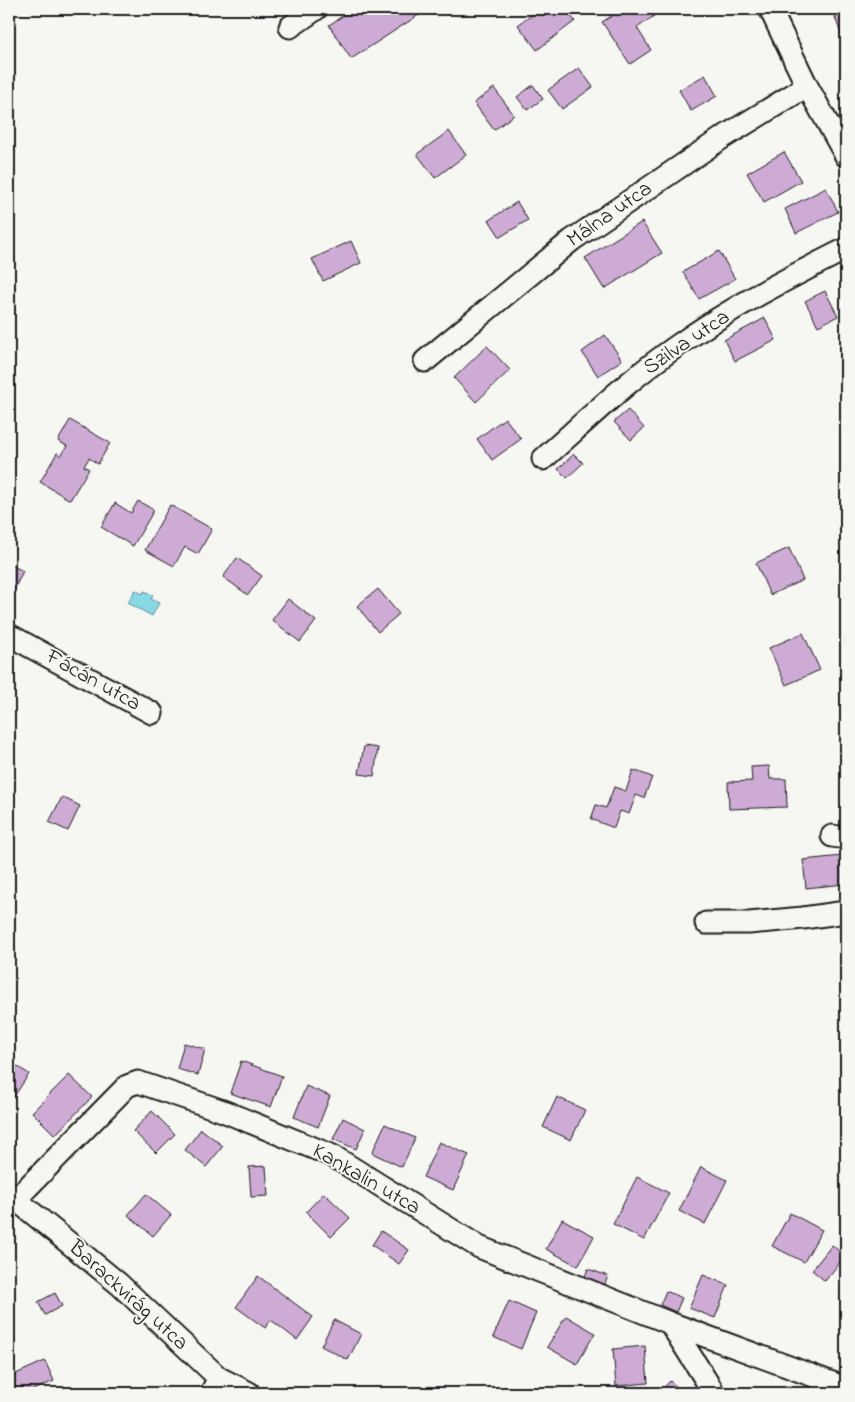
<svg xmlns="http://www.w3.org/2000/svg" width="855" height="1402" font-family="'Indie Flower',sans-serif">
	<rect width="100%" height="100%" fill="#f6f6f2"/>
	<filter id="ink" filterUnits="userSpaceOnUse"><feTurbulence type="fractalNoise" baseFrequency=".02" numOctaves="2"/><feDisplacementMap in="SourceGraphic" scale="10" xChannelSelector="R" yChannelSelector="G"/><feConvolveMatrix kernelMatrix="1 2 1 2 8 2 1 2 1" color-interpolation-filters="sRGB"/></filter>
	<g filter="url(#ink)">
		<path fill="#89d8e6" stroke="#5d8d95" d="M135,590L143,594L144,591L153,595L151,599L159,603L152,616L128,603Z"/>
		<path fill="#ceabd5" stroke="#1c1c1c" d="M353,9H428L351,59L329,25Z
			M540,9H565L575,21L537,50L518,25Z
			M623,9H649L654,16L637,28L651,50L630,64L602,22Z
			M846,12V48L835,17Z
			M579,68L593,87L562,109L548,90Z
			M705,75L717,96L691,111L679,90Z
			M533,85L543,99L527,110L517,97Z
			M494,88L514,115L494,130L474,103Z
			M449,131L466,155L435,178L417,154Z
			M784,152L801,181L764,202L747,173Z
			M826,188L838,212L796,233L785,209Z
			M517,202L528,220L500,237L489,220Z
			M642,222L662,253L604,289L585,258Z
			M351,241L361,263L323,281L312,259Z
			M719,251L735,279L699,299L683,272Z
			M825,291L838,316L818,326L805,301Z
			M765,318L776,340L735,361L724,340Z
			M605,335L622,360L598,376L582,352Z
			M487,346L510,370L476,402L454,378Z
			M846,400V412L842,402Z
			M628,410L644,428L631,440L614,422Z
			M505,418L521,439L492,460L477,439Z
			M70,420L110,443L98,464L89,458L84,466L89,469L70,500L40,482L57,453L61,456L67,446L58,441Z
			M574,454L583,463L567,478L558,469Z
			M138,501L154,510L133,546L101,527L115,503L131,513Z
			M170,505L212,529L198,554L185,547L174,566L145,550Z
			M789,548L803,580L770,595L756,563Z
			M237,558L262,576L248,595L223,577Z
			M9,564L23,571L12,594L9,592Z
			M378,589L399,614L378,632L357,606Z
			M288,599L316,621L300,642L272,620Z
			M803,633L820,670L786,685L769,648Z
			M364,746L378,748L374,776L359,774Z
			M769,766L770,779H786L787,807L729,809L728,782L752,781L751,767Z
			M633,770L652,777L644,798L636,795L629,814L620,811L614,828L591,819L596,805L606,808L614,787L626,791Z
			M62,797L80,806L68,831L49,822Z
			M842,856L845,884L806,888L803,860Z
			M184,1043L205,1049L198,1075L177,1069Z
			M9,1061L29,1074L9,1104Z
			M241,1061L282,1076L271,1107L230,1093Z
			M69,1075L92,1097L55,1135L32,1112Z
			M306,1086L330,1096L318,1127L294,1117Z
			M557,1097L585,1110L571,1140L543,1127Z
			M152,1111L175,1134L156,1153L133,1131Z
			M343,1118L365,1129L356,1149L333,1139Z
			M385,1124L415,1138L402,1167L372,1153Z
			M201,1129L223,1146L206,1167L185,1150Z
			M439,1142L469,1155L453,1190L423,1177Z
			M266,1166L268,1196L251,1197L249,1167Z
			M701,1167L727,1180L705,1224L679,1211Z
			M637,1177L669,1193L644,1240L613,1224Z
			M324,1193L350,1218L331,1237L306,1212Z
			M146,1194L171,1215L153,1236L128,1215Z
			M790,1213L822,1230L804,1262L772,1246Z
			M562,1219L594,1236L578,1266L546,1249Z
			M381,1231L409,1250L399,1264L372,1245Z
			M832,1245L845,1256L825,1281L812,1270Z
			M588,1269L608,1276L603,1289L583,1281Z
			M703,1275L728,1285L715,1318L689,1308Z
			M258,1276L313,1317L297,1340L271,1320L265,1328L236,1307Z
			M666,1291L682,1298L676,1312L660,1305Z
			M55,1293L62,1306L45,1315L38,1302Z
			M509,1301L536,1313L521,1349L493,1337Z
			M566,1316L595,1333L577,1364L547,1347Z
			M334,1320L361,1334L348,1360L321,1346Z
			M645,1346L648,1383L616,1386L613,1349Z
			M45,1361L54,1381L26,1393H17L9,1377Z
			M670,1381L684,1393H659Z"/>
		<g fill="none" stroke-linecap="round" stroke-linejoin="round">
			<defs>
				<path id="minor" d="M770,9L807,86L846,156
					M290,27L316,9
					M425,361L572,240L722,138L807,86
					M543,459C587,420 629,379 677,346C730,308 788,278 846,249
					M9,635L152,713
					M832,836L846,838
					M706,923H749L803,918L846,912
					M9,1194L119,1284L219,1378L249,1393
					M16,1199L127,1086L138,1082L223,1111L333,1156L479,1247L670,1323L714,1393
					M670,1323L846,1388
					M211,1393L219,1378"/>
			</defs>
			<use href="#minor" stroke="#1c1c1c" stroke-width="25"/>
			<use href="#minor" stroke="#f6f6f2" stroke-width="21"/>
		</g>
	</g>
	<g text-anchor="middle" dominant-baseline="central" stroke-width="4" stroke-linejoin="round" paint-order="stroke">
		<g font-size="22" fill="#1c1c1c" stroke="#f6f6f2">
			<text transform="translate(610 215) rotate(-35)">Málna utca</text>
			<text transform="translate(687 343) rotate(-34)">Szilva utca</text>
			<text transform="translate(93 681) rotate(29)">Fácán utca</text>
			<text transform="translate(366 1180) rotate(30)">Kankalin utca</text>
			<text transform="translate(128 1296) rotate(42)">Barackvirág utca</text>
		</g>
	</g>
	<rect width="855" height="1402" fill="none" stroke="#f6f6f2" stroke-width="30"/>
	<rect x="15" y="15" width="825" height="1372" fill="none" stroke="#1c1c1c" stroke-width="2" filter="url(#ink)"/>
</svg>
